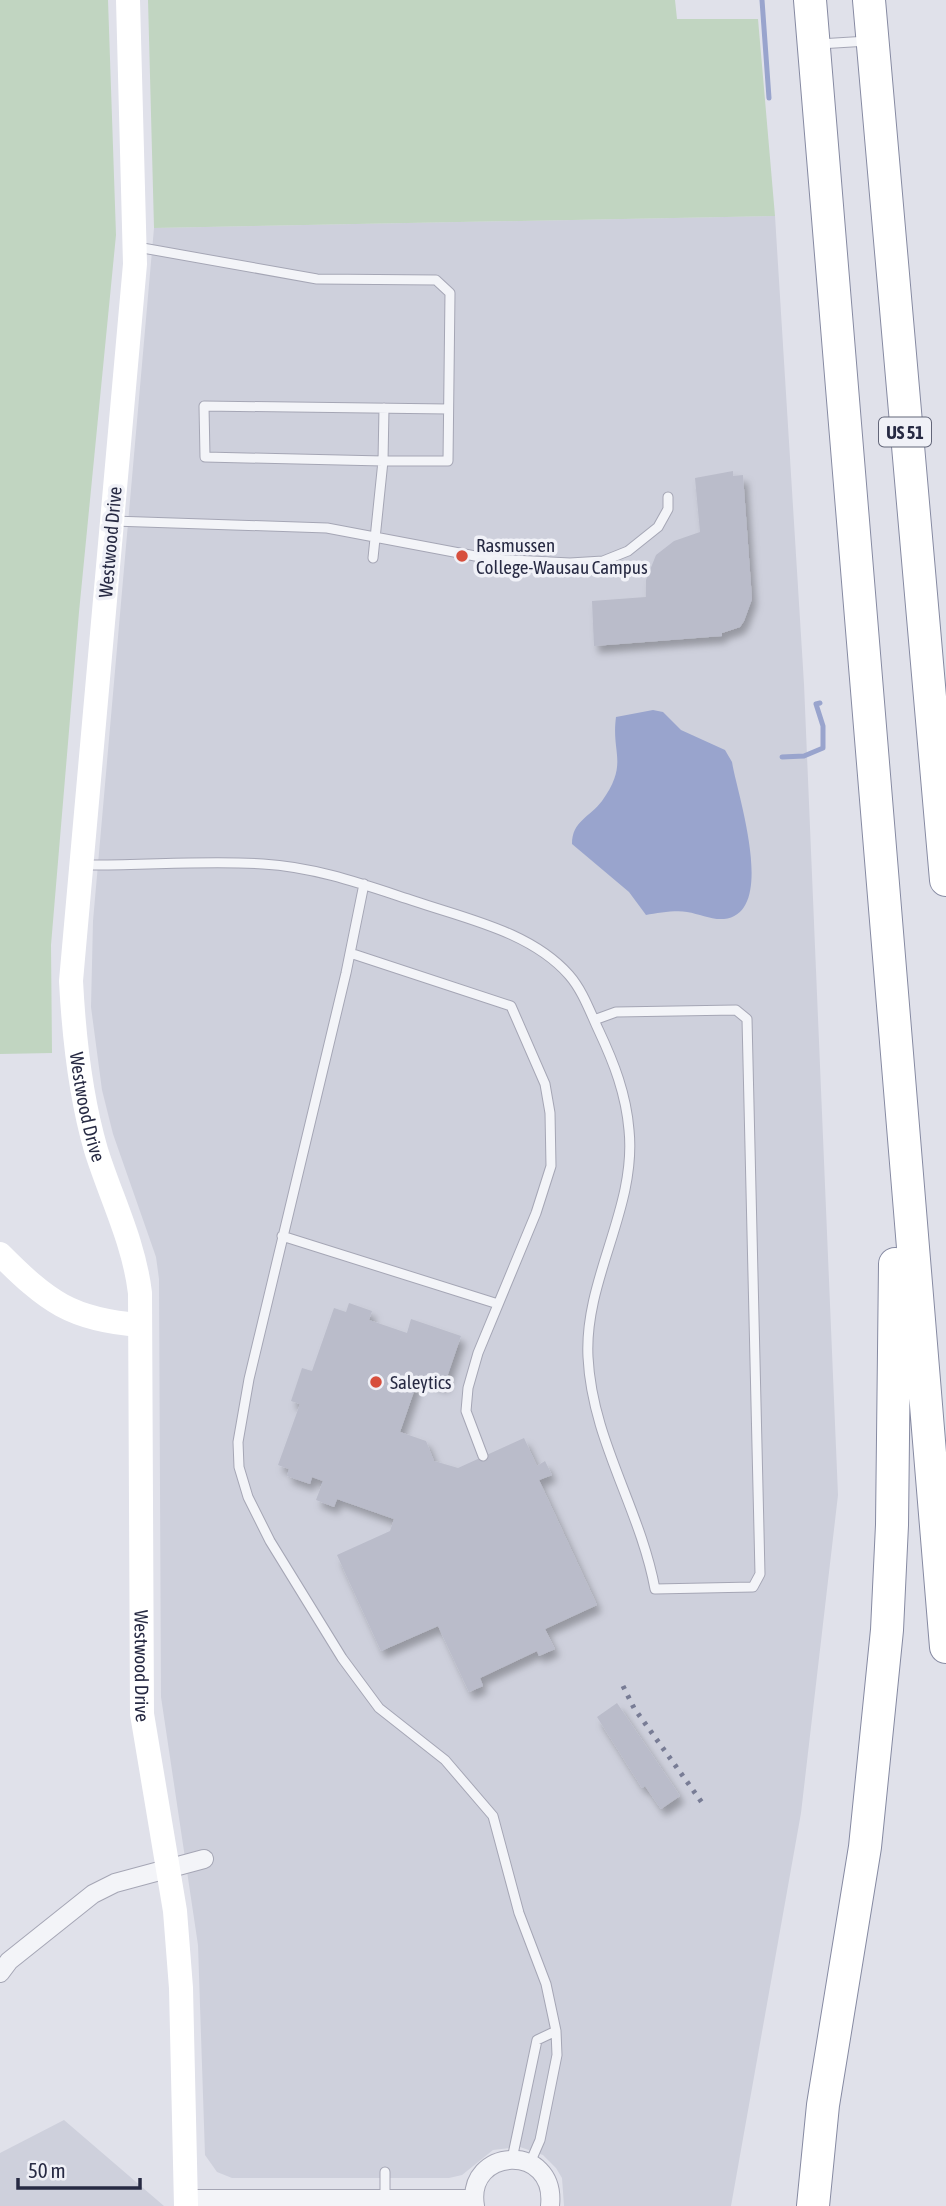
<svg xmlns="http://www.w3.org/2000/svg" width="946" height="2206" font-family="'Asap Condensed',sans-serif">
	<defs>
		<filter id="shadow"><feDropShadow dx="4.5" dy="7" stdDeviation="3.5" flood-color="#0004"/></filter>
	</defs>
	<rect width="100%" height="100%" fill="#e0e1ea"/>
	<path fill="#ced0dc" d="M775,216L804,684L838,1495L801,1813L731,2206H564L562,2178L556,2168L543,2155L520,2147L493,2150L462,2175L449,2178H232L217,2172L205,2155L198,1945L161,1697L159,1279L156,1257L113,1134L102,1090L91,1007L93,921L154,228Z
		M64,2120L164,2206H0V2153Z"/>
	<path fill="#c1d5c1" d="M0,0H108L116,235L79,612L51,945L52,1053L0,1054Z
		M148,0H675L677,19H758L775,216L154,228Z"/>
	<path fill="#99a4cd" d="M653,710L663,712L681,730L725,750L732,762C737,794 778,913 724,919C711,920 700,914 687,912C676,910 658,913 646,915L629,892L572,844C572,821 590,817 602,801C629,763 611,754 616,717Z"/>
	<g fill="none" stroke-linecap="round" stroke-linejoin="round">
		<path stroke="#99a4cd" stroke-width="5" d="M762,0L769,98
			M782,757L804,756L823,748V726L816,704L820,703"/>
	</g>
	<path fill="#babcca" filter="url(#shadow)" d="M733,471V476L743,475L752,599L744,621L740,627L722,633V636L594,646L592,601L646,597V580L656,555L674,541L700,532L695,478Z
		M349,1303L372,1311L369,1320L407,1333L411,1319L461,1336L444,1386L419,1377L400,1432L426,1441L434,1461L458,1468L524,1438L537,1466L545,1461L552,1475L539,1480L597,1605L545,1629L555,1649L539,1656L537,1651L480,1678L483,1686L469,1692L438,1626L381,1651L337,1555L390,1531L394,1519L337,1499L334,1507L316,1500L323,1481L312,1477L310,1484L287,1476L289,1469L278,1465L300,1404L291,1401L302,1368L312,1371L334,1308L346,1312Z
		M617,1703L680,1796L661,1809L645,1786L642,1788L597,1717Z"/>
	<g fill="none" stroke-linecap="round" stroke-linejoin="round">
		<defs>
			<path id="lane" d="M819,44L868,41
				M137,247L317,279L436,280L450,293L448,461H383L384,408
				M113,521L327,528L491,559L570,563L603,561L628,551L658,527L668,509V497
				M373,558L383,461L205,457L204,406L448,409
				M84,865C143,866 204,860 263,864C316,867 365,885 414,901C467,919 531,932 569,975C583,991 590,1012 599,1031C614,1063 626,1094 629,1130C637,1208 584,1279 588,1357C592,1440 640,1508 655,1589L753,1587L760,1574L747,1019L736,1010L616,1012L594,1020
				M364,884L346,973L249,1379L238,1442L239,1467L248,1497L270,1541L342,1658L379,1708L445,1760L493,1816L519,1913L546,1984L556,2031L557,2055L540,2140L530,2163
				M350,953L511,1006L545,1084L550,1113L551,1166L536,1213L478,1353L468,1388L466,1411L483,1456
				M282,1236L498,1304
				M512,2159L537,2040L556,2031
				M385,2199V2172"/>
			<path id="street" d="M0,1973L9,1961L93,1894L115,1883L204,1859
				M186,2199H474
				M475,2206C465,2147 557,2142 550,2206"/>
			<path id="highway" d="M810,0L946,1647
				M869,0L946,880
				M813,2206L823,2105L865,1847L887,1630L892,1525L895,1264"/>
		</defs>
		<use href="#lane" stroke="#a5a6b5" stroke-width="11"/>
		<use href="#street" stroke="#a5a6b5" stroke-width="20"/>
		<use href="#highway" stroke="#868aa2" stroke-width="34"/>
		<use href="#lane" stroke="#f3f4f8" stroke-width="9"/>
		<use href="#street" stroke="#f3f4f8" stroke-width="18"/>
		<g stroke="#fff" stroke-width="24">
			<path id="s1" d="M128,0L135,264L71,981C74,1038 80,1095 96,1150C111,1198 134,1242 140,1293L142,1714L175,1911L181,1988L186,2206"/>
			<path d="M0,1254C47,1301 71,1320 140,1325"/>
		</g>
		<use href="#highway" stroke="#fff" stroke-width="32"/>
		<path stroke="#787c95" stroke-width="5" stroke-dasharray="3.5 7" stroke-linecap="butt" d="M623,1686L634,1708L703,1804"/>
	</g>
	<g fill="#d74f3d" stroke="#f0f1f7" stroke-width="2.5">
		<circle cx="462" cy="556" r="7"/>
		<circle cx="376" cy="1382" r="7"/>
	</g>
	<g text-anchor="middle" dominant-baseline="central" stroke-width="7" stroke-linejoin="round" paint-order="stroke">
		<rect fill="#f0f1f7" stroke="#636679" stroke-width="2" x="879" y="417.5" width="52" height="29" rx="5"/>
		<g font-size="18" font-weight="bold" fill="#272a43">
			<text x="905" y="432">US 51</text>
		</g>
		<g font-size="19" fill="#272a43" stroke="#f0f1f7">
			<text transform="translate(110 542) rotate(-85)">Westwood Drive</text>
			<text stroke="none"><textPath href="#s1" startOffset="1111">Westwood Drive</textPath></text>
			<text stroke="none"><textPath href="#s1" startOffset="1678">Westwood Drive</textPath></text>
		</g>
		<g font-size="19" fill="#272a43" stroke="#f0f1f7" text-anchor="start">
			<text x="476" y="545">Rasmussen<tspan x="476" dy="22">College-Wausau Campus</tspan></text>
			<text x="390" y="1382">Saleytics</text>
		</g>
	</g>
	<path d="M18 2178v10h122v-10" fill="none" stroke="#272a43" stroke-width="3.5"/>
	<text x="28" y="2178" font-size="21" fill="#272a43" stroke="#f0f1f7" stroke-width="5" paint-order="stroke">50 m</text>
</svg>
